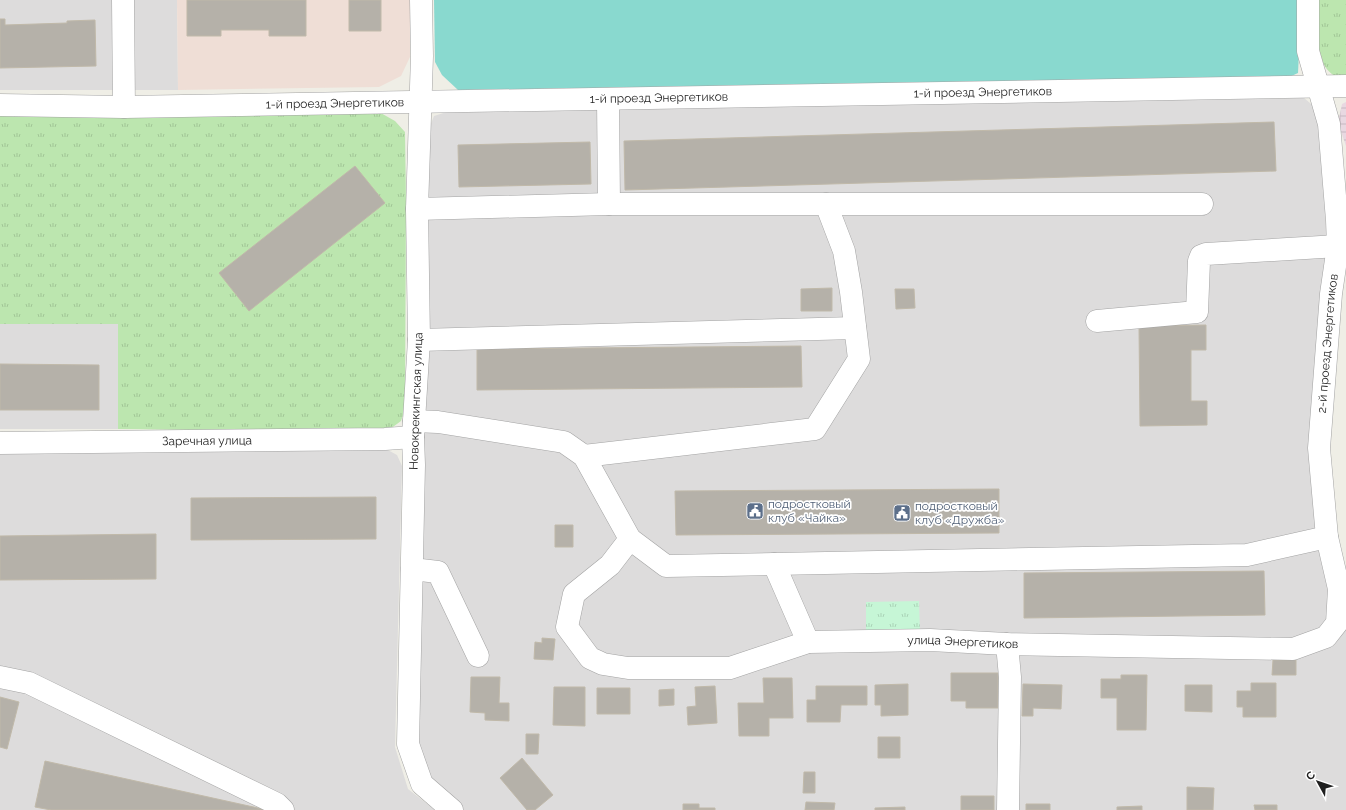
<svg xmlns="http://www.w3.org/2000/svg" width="1346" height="810" font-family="Raleway,sans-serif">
	<defs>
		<pattern id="industrial-grid" width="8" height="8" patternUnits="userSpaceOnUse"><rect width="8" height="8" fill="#e8d8e1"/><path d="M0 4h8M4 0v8" fill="none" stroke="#c7b9c1"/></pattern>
		<pattern id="grass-tufts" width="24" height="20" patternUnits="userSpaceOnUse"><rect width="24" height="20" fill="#bce6af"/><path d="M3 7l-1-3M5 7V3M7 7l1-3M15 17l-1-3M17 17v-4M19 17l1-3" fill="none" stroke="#a1c596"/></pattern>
		<pattern id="park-tufts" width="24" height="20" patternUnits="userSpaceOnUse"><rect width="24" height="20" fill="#c6f6d6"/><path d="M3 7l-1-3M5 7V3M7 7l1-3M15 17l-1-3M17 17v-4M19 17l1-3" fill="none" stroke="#aad2b7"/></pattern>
	</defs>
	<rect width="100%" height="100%" fill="#efeee6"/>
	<path fill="#dddcdc" d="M0,0H177L178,90H0Z
		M1304,98L1316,108L1323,127L1327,268L1315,431L1346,601V810H463L428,778L415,744L428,131L434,116L453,110Z
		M0,324H118V429H0Z
		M386,449L397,455L402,466L395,747L408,789L435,810H0V453Z"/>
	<path fill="#efded6" d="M177,0H410V57L401,76L379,87L178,90Z"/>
	<path fill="url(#industrial-grid)" d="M1346,102V146L1338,123L1342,104Z"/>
	<path fill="url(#grass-tufts)" d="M1318,0H1346V78C1343,78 1339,78 1337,77C1312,66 1318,22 1318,0Z
		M0,112H379L395,121L405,132L406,202L405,409L401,421L386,432L118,429V324H0Z"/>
	<path fill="url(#park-tufts)" d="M919,601L920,632H866V602Z"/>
	<path fill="#89d9cf" d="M434,0H1299V52L1298,73L1285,79L458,90L442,75L435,62Z"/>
	<path fill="#b5b1a9" stroke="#c0b9a9" d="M187,0H306V36H269V30H221V36H187Z
		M349,0H381V31H349Z
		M0,19H5V25L67,23V21L95,20L96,66L0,68Z
		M1274,122L1276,171L625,190L624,141Z
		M590,142L591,184L459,187L458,145Z
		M355,166L385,203L249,311L219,273Z
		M832,288V311H801V289Z
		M895,289H914L915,308L896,309Z
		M1206,325V350H1191V401H1207V425L1140,426L1139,326Z
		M801,346L802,387L477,390V349Z
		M0,364L99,365V410H0Z
		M999,489V533L676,535L675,491Z
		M376,497V539L191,540V498Z
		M555,525H573V547H555Z
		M156,534V579L0,580V536Z
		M1264,571L1265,615L1024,618V573Z
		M542,638L555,639L553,660L534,659L535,642L542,643Z
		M1273,660H1296V675H1272Z
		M951,673H998V708H966V701H951Z
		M1121,675H1147L1146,730H1117V698H1101V679H1121Z
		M471,677H500L499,703H509V721L485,720V713L470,712Z
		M763,678H792L793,718H769V736H739L738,703H764Z
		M1251,683H1276V717H1243V707H1237V691H1251Z
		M908,684V715L881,716V705H875V685Z
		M1023,684L1062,685L1061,709L1033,708V716H1022Z
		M1185,685H1212V712L1185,711Z
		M715,686L717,723L688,725L687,707L696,706L695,687Z
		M816,686H867V705H841L840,722H807V700H816Z
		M554,687H585V726L553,725Z
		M597,688H630V714H597Z
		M674,689V705L659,706V690Z
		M0,697L19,702L7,749L0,747Z
		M526,734H539L538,754H526Z
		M878,737H900V758H878Z
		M522,758L553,795L535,810H527L500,778Z
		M45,761L267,810H51L35,807Z
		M804,772H815V793H803Z
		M1187,787L1214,788L1213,810H1187Z
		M961,796H994V810H961Z
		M806,802L835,803L834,810H805Z
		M683,804H699V808H715V810H683Z
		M1026,804H1050V810H1026Z
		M1254,805H1277V810H1255Z
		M1142,806V810H1117V807Z
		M905,807V810H875V808Z"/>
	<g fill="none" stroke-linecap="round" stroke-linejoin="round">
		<defs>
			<g id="minor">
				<path d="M123,0L124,107"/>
				<path d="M421,0L422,56L417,209L419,340L413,437L414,465L408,744L422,784L452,810"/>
				<path d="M608,99L609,204"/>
				<path id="s1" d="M0,105L124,107L1346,86"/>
				<path d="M417,209L609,204H1202"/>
				<path d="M1097,321L1197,312L1199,261L1201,256L1206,254L1338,246L1346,250"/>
				<path d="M419,340L855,328"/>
				<path d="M414,421L438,422L564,442L584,456L630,539L666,566L1247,555L1327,537"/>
				<path id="s2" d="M0,443L385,439L413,437"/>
				<path d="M584,456L815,429L859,359L851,292L844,251L826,204"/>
				<path id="s3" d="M630,539L610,565L574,594L567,627L590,658L603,664L628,668H730L808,642L930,640L1007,644L1293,649L1326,637L1337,623L1339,589L1327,537L1319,448L1331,294L1338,246L1337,220L1329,124L1308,51V0"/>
				<path d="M774,564L808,642"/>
				<path d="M412,569L438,572L478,656"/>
				<path d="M1007,644L1010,677L1008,810"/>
				<path d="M0,677L29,683L277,804L283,810"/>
			</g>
		</defs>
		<use href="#minor" stroke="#a3a3a3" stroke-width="23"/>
		<use href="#minor" stroke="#fff" stroke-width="22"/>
	</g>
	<defs>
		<symbol id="civic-square" viewBox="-11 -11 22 22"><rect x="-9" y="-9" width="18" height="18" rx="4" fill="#5c6f8a" stroke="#fff"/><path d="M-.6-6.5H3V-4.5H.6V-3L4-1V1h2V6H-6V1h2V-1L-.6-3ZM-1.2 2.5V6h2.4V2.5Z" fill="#fff"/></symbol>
	</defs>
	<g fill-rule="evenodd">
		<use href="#civic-square" x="745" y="501" width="20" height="20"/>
		<use href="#civic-square" x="892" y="503" width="20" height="20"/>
	</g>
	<g text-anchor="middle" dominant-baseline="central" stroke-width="3.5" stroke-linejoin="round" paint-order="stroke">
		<g font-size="12" fill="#1f1f1f" stroke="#fff">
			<text stroke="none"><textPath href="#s1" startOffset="983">1-й проезд Энергетиков</textPath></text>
			<text stroke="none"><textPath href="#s1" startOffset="659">1-й проезд Энергетиков</textPath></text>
			<text stroke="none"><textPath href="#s1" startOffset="335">1-й проезд Энергетиков</textPath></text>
			<text stroke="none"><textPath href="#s3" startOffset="1195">2-й проезд Энергетиков</textPath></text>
			<text transform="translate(416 401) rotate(-88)">Новокрекингская улица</text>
			<text stroke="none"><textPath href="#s2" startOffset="207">Заречная улица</textPath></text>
			<text stroke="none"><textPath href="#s3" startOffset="530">улица Энергетиков</textPath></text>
		</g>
		<g font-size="12" fill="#4e5e75" stroke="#fff" text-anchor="start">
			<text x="768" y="504">подростковый<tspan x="768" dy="14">клуб «Чайка»</tspan></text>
			<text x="915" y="506">подростковый<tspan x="915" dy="14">клуб «Дружба»</tspan></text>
		</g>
	</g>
	<g transform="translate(1318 782) rotate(310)" stroke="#ffffff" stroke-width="3" paint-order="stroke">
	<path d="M0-3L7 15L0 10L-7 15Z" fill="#1f1f1f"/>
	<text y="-6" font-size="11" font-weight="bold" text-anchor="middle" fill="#1f1f1f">С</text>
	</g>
</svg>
